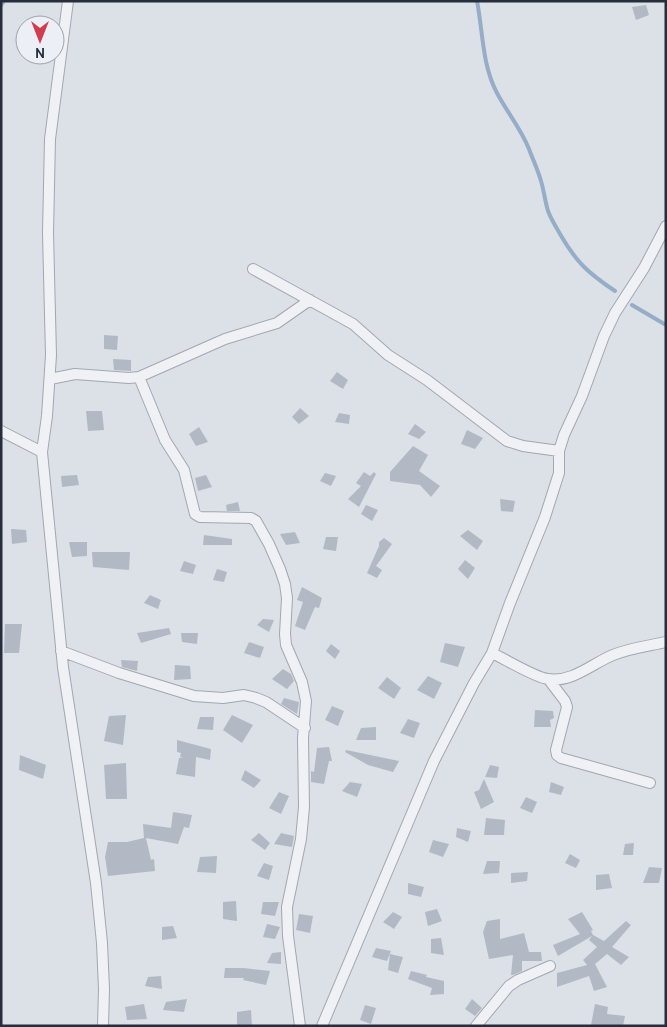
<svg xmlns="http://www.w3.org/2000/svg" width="667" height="1027" font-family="Cabin,sans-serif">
	<rect width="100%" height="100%" fill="#dce0e7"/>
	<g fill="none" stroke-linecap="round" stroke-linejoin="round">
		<path stroke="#96adc8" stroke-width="4" d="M477,1C483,32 482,65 497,93C507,112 521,129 529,149C533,160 538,170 541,181C544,191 545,201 548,211C551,219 556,227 560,234C576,262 588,273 615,291
			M1,5L4,1
			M632,305L666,325"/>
	</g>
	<path fill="#b3b9c4" d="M646,5L649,15L636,20L632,7Z
		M104,335L118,336L117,350L104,349Z
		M113,359L131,360V371L114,370Z
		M337,372L348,380L343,389L330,381Z
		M300,408L309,416L299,424L292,417Z
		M86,411H102L104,430L88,431Z
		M339,413L350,415L349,424L335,422Z
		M415,424L426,432L419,439L408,434Z
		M199,427L208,442L196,446L189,434Z
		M467,430L483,438L475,449L461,444Z
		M413,446L428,455L419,471L440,486L431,497L420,485L390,481V472Z
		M364,472L370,476L374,472L376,474L359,507L348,499L361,486L356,483Z
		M325,473L336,476L331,486L320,481Z
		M77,475L79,485L62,487L61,476Z
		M206,475L212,487L198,491L195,478Z
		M500,499L515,501L513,512L501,511Z
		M238,502L240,511H227L226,505Z
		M366,505L378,510L372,521L361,514Z
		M11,529L26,530L27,542L12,544Z
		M468,530L483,541L477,550L460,536Z
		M295,532L300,543L286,545L280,534Z
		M204,535L232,539V545H203Z
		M326,537H338L336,551L323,549Z
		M384,538L392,544L376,566L382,570L377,578L367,573L379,546V542Z
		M69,542H87V556L72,557Z
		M92,552H130L129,570L93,567Z
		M465,560L475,568L468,579L458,569Z
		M184,561L196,565L193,574L180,571Z
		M217,569L227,572L224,582L213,580Z
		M302,587L322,598L319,608L315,607L305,630L295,626L303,602L297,600Z
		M150,595L161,600L158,609L144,603Z
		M263,619L274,620L269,632L257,625Z
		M5,624H22L19,653H4Z
		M169,628L171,634L141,643L137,633Z
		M181,633H198L197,644L182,642Z
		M249,642L264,647L260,658L244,653Z
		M445,643L465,647L458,667L440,662Z
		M331,644L340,651L335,659L326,651Z
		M121,660L138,661L137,671L122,667Z
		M175,665L190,666L191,679L174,680Z
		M283,669L291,674L294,681L287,689L272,679Z
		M428,676L442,683L434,699L417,690Z
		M387,677L401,688L394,699L378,688Z
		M284,698L299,702L297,714L281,704Z
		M332,706L344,711L338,726L325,720Z
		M535,710L553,711L554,718L550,720L551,727H534Z
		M126,715L123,745L104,741L109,716Z
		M232,715L253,725L242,743L223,730Z
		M200,717H214L213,730L197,729Z
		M408,719L420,723L414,738L400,733Z
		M376,727V740H356L361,728Z
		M177,740L211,749L210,760L196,757L195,777L176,774L179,758H183L180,757L181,753L177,752Z
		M329,747L332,761H329L324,784L311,782V771L314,772L317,748Z
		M346,750L399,761L393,772L368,765L345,752Z
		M20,755L46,765L43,779L19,770Z
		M126,763L127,799H106L104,765Z
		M490,765L499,767L497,778L485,777Z
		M245,770L261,780L254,788L241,780Z
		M484,779L494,802L481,809L474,792L479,790Z
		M350,782L362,784L357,797L342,791Z
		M551,782L564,787L561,795L549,792Z
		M279,792L289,796L281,814L269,808Z
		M526,797L537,802L532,813L520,808Z
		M173,812L192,815L189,828L184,827L178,844L146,838L151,860L154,859L155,871L108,876L105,857L108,842H127L144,838L143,824L171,828Z
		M486,818L505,820L504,835H484Z
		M457,828L471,831L468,842L456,837Z
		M259,833L270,843L265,850L251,840Z
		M281,833L294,836L292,847L274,844Z
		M433,840L449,844L443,857L429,852Z
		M634,843L633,855H623L625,844Z
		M570,854L580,860L576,868L565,863Z
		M217,856L216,873L197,872L200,857Z
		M487,861H500L499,873L483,874Z
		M264,863L273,866L269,880L257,876Z
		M649,867L662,868L659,883H643Z
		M528,872L527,881L511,883V873Z
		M609,874L612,888L596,890V875Z
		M408,883L424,887L421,897L408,894Z
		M236,901L237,921L223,919V902Z
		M263,902H279L275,916L261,914Z
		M437,909L442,921L428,926L425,912Z
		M393,912L402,917L394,929L383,922Z
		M582,912L593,930L591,931L593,935L604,941L626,921L631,925L612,947L629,957L621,965L607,954L595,964L607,987L594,991L589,976L557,987V973L587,965L583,960L597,947L589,940L592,936L558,956L553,945L580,934L568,919Z
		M299,914L313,916L310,933L296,930Z
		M500,919V939L524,933L529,952H541L542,961H522V971L513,975H511L513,955L489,959L483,932L487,921Z
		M267,924L280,927L275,939L263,937Z
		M173,926L177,938L162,940V927Z
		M441,938L444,955L431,953V939Z
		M376,948L391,951L387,961L372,957Z
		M281,952V964L267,963L272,953Z
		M390,954L403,957L398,973L388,970Z
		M225,968H244L270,971L266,985L243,980L244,978H224Z
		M411,971L427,975L426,977L444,981V994L430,995L432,988L408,979Z
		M161,976L162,989L145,986L148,977Z
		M187,999L184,1012L163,1010L166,1002Z
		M472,999L482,1008L475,1016L465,1009Z
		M144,1004L147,1019L127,1020L125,1007Z
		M595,1004L608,1007L607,1014L625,1016L623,1026L591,1025Z
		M365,1005L376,1008L371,1024L360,1020Z
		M251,1010L252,1026H237V1012Z"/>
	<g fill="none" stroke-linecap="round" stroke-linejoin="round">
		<defs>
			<path id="street" d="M68,1L50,139L48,233L51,355L47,416L42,452L63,667L96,883L102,943L104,989L103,1026
				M253,269L353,324L388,355L427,380L507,441L523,446L559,451
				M139,377L165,440L184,470L195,514L200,517L251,518L256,521L269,544L280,569L285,584L287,598L285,634L286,645L302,682L306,701L303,738L304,807L301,839L287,907L288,936L300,1026
				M50,379L75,374L129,378L139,377L225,339L277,323L310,300
				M1,431L42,452
				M61,651L119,673L194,696L223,698L244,695L256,698L266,702L305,728
				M492,653C505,659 536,678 548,679C572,683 593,663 613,655C630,648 648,646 666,642
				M549,680L565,701L567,707L556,750L557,755L561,758L650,783
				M322,1026L434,761L474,683L492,653L510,603L545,517L559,473V451L564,435L582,396L604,336L615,313L644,268L666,226
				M476,1026L509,986L518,980L550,966"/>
		</defs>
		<use href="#street" stroke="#a2a7b1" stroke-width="12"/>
		<use href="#street" stroke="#eff1f5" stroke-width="10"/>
	</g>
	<rect width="667" height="1027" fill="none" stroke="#262e3d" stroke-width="5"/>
	<g transform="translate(40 40) rotate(180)"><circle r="24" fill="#eceff5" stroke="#9da2ab"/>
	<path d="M0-4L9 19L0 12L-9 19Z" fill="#d03d51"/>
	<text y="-8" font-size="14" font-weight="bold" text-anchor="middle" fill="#262e3d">N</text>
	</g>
</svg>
